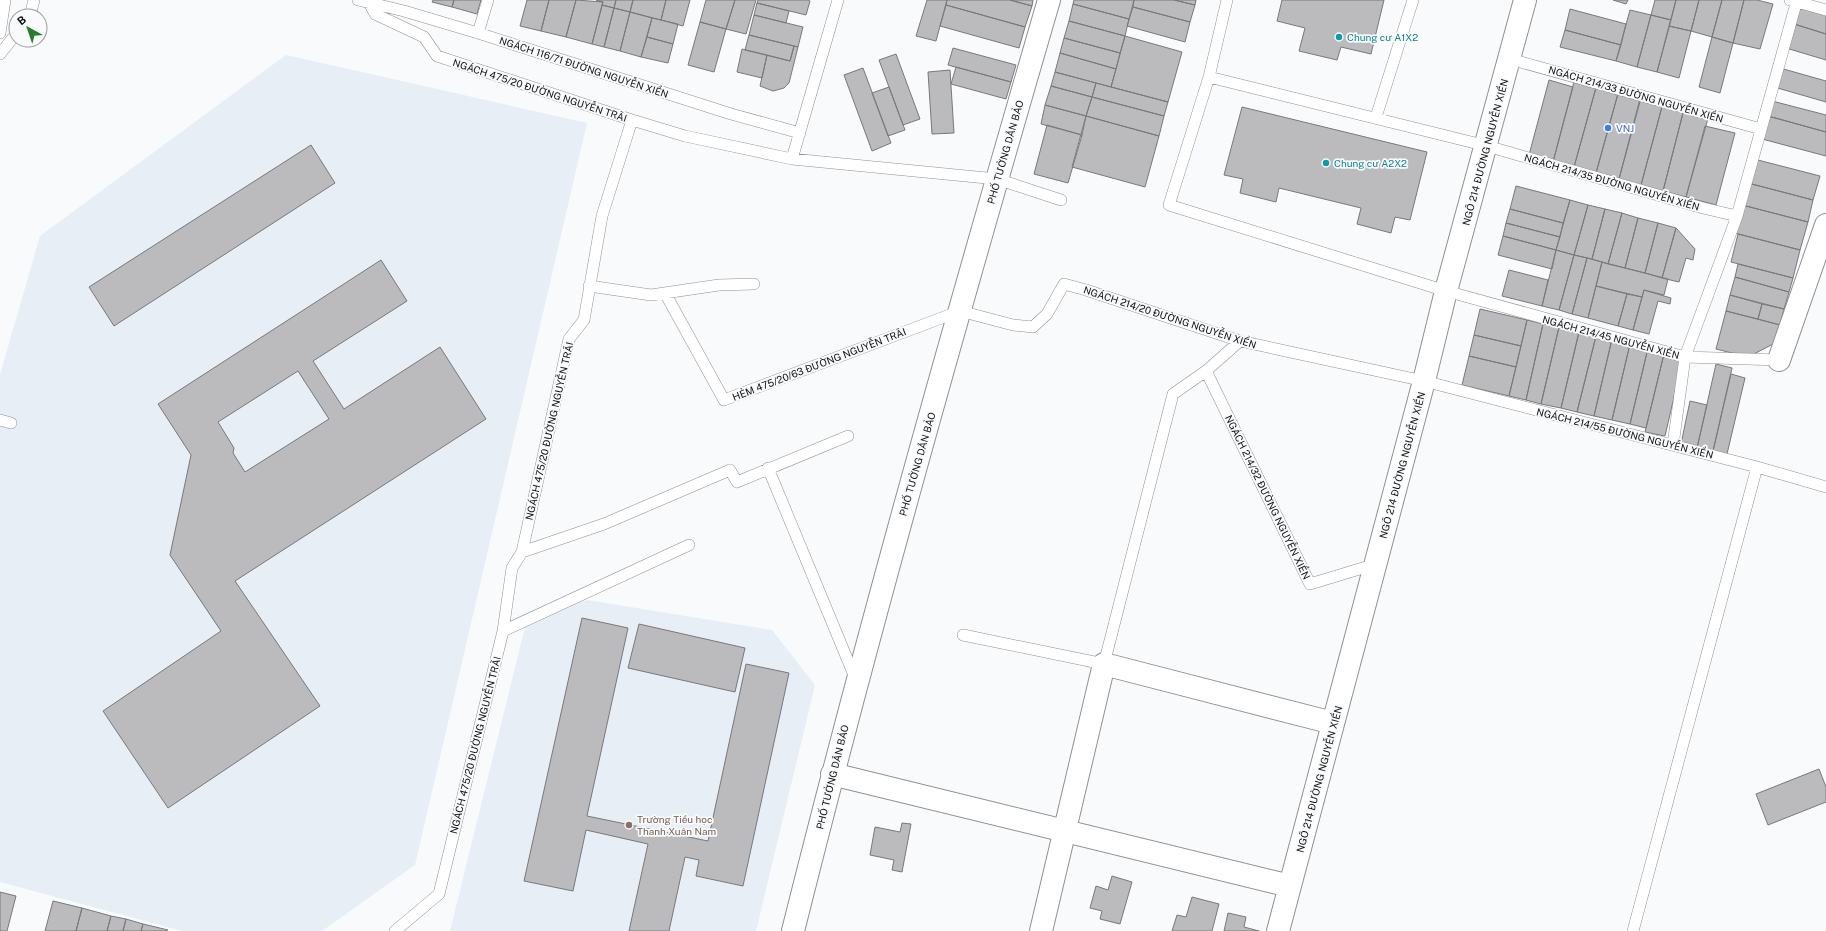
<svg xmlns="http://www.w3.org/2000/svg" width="1826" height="931" font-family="'Public Sans',sans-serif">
	<rect width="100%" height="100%" fill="#f8fafb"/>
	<path fill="#e7eef5" d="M286,55L587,123L415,865L322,931H182L0,882V375L40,236Z
		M587,600L772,630L815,685L756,931H450L527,619Z"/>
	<path fill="#bbbabc" stroke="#79787a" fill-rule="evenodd" d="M433,0H454L452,7L432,2Z
		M454,0H481L477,14L452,7Z
		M527,0H549L541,31L520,26Z
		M549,0H576L566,37L541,31Z
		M576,0L603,2L592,44L566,37Z
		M596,0H616L614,8L602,5L603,2Z
		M616,0H633L630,12L614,8Z
		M633,0H666L661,20L630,12Z
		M666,0H690L683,26L661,20Z
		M706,0H735L726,29L700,22Z
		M735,0H756L746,34L726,29Z
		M758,0H808L810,1L806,15L757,3Z
		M927,0H947L936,41L916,36Z
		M947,0H1010L1032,6L1025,27L946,5Z
		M1010,0H1033L1032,6Z
		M1074,0H1134L1129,19L1073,4Z
		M1134,0H1174L1195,5L1190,22L1133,7Z
		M1174,0H1196L1195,5Z
		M1282,0H1384L1371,54L1341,47L1337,60L1299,51L1305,28L1277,21Z
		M1613,0H1628L1626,4Z
		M1655,0H1676L1671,20L1651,15Z
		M1676,0H1699L1691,31L1669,26Z
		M1699,0H1722L1712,37L1691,31Z
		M1722,0H1744L1733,43L1712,37Z
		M1744,0H1757L1773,4L1760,49L1733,43Z
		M757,3L789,11L786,23L754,15Z
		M1073,4L1129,19L1125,36L1069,21Z
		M602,5L614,8L604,47L592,44Z
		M946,5L1025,27L1019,48L940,26Z
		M1800,6L1826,14V34L1794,24Z
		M1133,7L1190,22L1185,42L1127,26Z
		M614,8L630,12L620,51L604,47Z
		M1570,9L1626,24L1621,45L1565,30Z
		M1630,10L1651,15L1637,67L1616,61Z
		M630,12L652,18L641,57L620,51Z
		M754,15L803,27L798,47L749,35Z
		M1651,15L1671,20L1657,72L1637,67Z
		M652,18L678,24L673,44L647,37Z
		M1069,21L1125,36L1120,53L1064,38Z
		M700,22L726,29L714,72L688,65Z
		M1794,24L1826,34V60L1786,48Z
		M1669,26L1691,31L1679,78L1657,72Z
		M1565,30L1621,45L1616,61L1560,47Z
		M749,35L794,46L790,61L745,50Z
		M1125,36L1182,52L1168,102L1111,87Z
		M647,37L673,44L668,63L641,57Z
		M1712,37L1733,43L1720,93L1699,87Z
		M1064,38L1120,53L1116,69L1060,53Z
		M794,46L798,47L789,83L784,88L773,91L760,86L767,55L790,61Z
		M953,48L1016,65L1011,82L948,65Z
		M742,49L767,55L762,78L737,72Z
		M1060,53L1116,69L1111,87L1055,72Z
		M896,54L920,119L903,125L879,60Z
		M956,67L1011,82L1006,99L951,84Z
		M863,68L891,143L872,151L844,75Z
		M1780,68L1826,81V102L1774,87Z
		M950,70L954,133L932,134L928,72Z
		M1055,72L1096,83L1092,97L1051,86Z
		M1575,78L1597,84L1574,167L1553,162Z
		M1549,80L1573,87L1553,162L1529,155Z
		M1096,83L1168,102L1164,116L1092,97Z
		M1597,84L1619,90L1596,173L1574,167Z
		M1051,86L1092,97L1086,116L1045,105Z
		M889,87L905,130L888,136L872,93Z
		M1619,90L1641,95L1619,179L1596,173Z
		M1092,97L1164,116L1159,136L1086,116Z
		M1641,98L1663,103L1641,185L1619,179Z
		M1772,101L1826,115V132L1768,116Z
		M1663,103L1684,109L1663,191L1641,185Z
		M1045,105L1086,116L1082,135L1041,124Z
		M1242,107L1427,152L1410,220L1395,217L1391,233L1357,224L1361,208L1279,188L1276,202L1240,193L1243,179L1224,175Z
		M1684,109L1709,115L1686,197L1663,191Z
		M1086,116L1159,136L1145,187L1072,167Z
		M1768,116L1826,132V156L1762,139Z
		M1047,125L1082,135L1068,183L1034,174Z
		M1705,126L1735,133L1716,205L1686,197Z
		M311,145L335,183L114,326L89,287Z
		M1754,159L1820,176L1813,200L1748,183Z
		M1748,183L1813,200L1808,222L1742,205Z
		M1516,186L1570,200L1563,223L1510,209Z
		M1570,200L1588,205L1574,255L1556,250Z
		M1588,205L1605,209L1592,259L1574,255Z
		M1742,205L1808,222L1800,250L1735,233Z
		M1510,209L1563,223L1560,237L1506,223Z
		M1605,209L1622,213L1608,264L1592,259Z
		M1622,213L1638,218L1625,268L1608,264Z
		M1638,218L1658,223L1645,273L1625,268Z
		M1506,223L1560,237L1556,250L1503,236Z
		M1658,223L1676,228L1662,278L1645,273Z
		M1676,228L1695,249L1693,260L1686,258L1679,282L1662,278Z
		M1738,234L1800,250L1793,278L1731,262Z
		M1503,236L1556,250L1552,269L1498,255Z
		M1556,250L1574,255L1559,310L1542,306Z
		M1574,255L1587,258L1572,314L1559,310Z
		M1587,258L1602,262L1588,318L1572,314Z
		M381,260L407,301L313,361L344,409L440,347L486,419L235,581L320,706L168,808L103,711L221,631L170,555L191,455L158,404ZM298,371L329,419L245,472L233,453L234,448L218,422Z
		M1602,262L1668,279L1664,295L1644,290L1642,297L1596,286Z
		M1738,264L1793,278L1789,292L1735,277Z
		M1509,270L1548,280L1542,306L1502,296Z
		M1735,277L1789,292L1784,309L1730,295Z
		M1596,286L1627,294L1618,326L1588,318Z
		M1644,290L1671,298L1670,304L1658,301L1649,334L1633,330Z
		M1627,294L1642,297L1633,330L1618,326Z
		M1730,295L1762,304L1758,319L1726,311Z
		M1762,304L1784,309L1780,325L1758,319Z
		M1480,309L1527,320L1521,346L1474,335Z
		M1726,311L1780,325L1775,343L1748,357L1716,349Z
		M1527,320L1543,324L1526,400L1509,396Z
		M1543,324L1559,327L1541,404L1526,400Z
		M1559,327L1579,332L1561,408L1541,404Z
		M1579,332L1596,336L1577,412L1561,408Z
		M1474,335L1521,346L1516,367L1469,356Z
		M1596,336L1612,339L1594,416L1577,412Z
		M1612,339L1630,344L1612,420L1594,416Z
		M1630,344L1648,348L1630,424L1612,420Z
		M1648,348L1664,354L1646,428L1630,424Z
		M1664,354L1683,358L1665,436L1645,432Z
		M1469,356L1516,367L1509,396L1462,385Z
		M1716,364L1732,368L1713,451L1697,448Z
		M1731,374L1745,378L1727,454L1713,451Z
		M1690,401L1707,405L1697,448L1681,444Z
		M582,618L628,628L587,816L708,841L746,664L789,673L743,886L696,876L699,860L685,857L669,931H629L648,844L586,830L573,891L524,881Z
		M639,624L745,648L735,692L628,668Z
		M1819,769L1826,787V802L1768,825L1756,794Z
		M902,823L911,824L902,872L892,870L894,860L870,855L875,827L900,832Z
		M1112,876L1132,882L1120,924L1100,919L1102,911L1090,908L1096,886L1108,890Z
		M0,892L16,896L7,931H0Z
		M1192,897L1219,904L1212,931H1172L1177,915L1186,917Z
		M53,901L82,908L76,931H45Z
		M82,908L111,916L107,931H76Z
		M1228,913L1246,917L1244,927L1259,931H1224Z
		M111,916L126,919L123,931H107Z
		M126,919L143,924L141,931H123Z
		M143,924L168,930L167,931H141Z"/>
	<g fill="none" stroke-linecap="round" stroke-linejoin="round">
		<defs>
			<path id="service" d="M358,0L404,11L478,33L731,114L800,133
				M1227,0L1209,77L1169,205L1446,291L1685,357L1779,360
				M1790,0L1826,10
				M368,1L375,14L424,37L437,56L632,120L685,136L792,159L997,179L1061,200
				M30,16L34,0
				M0,33L5,0
				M478,33L488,0
				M0,54L16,34
				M1510,59L1761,129
				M1209,77L1487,146L1703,208L1737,216
				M1376,117L1413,0
				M792,159L838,0
				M589,286L651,295L719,285L754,284
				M665,293L724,400L960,311L1013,325L1033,327L1047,314L1064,284L1086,290L1240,341L1424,381L1757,467L1826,487
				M1206,371L1310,584L1376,564
				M0,420L11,423
				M1673,445L1685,357L1737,216L1797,0
				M768,468L856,680
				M522,552L604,524L730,470L737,482L848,436
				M503,631L689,545
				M963,635L1104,664L1173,394L1206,371L1240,341
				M395,931L439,894L503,631L512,568L522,552L569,339L584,320L602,216L632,120
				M1633,931L1757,467"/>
			<path id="minor" d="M1779,360L1826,225
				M832,774L1290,886
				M793,931C871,619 959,309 1049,0
				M1041,931L1104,664L1333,723
				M1278,931L1424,381L1446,291L1525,0"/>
		</defs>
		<use href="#service" stroke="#909192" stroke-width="12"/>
		<use href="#minor" stroke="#909192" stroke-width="24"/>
		<use href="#service" stroke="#fff" stroke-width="11"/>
		<use href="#minor" stroke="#fff" stroke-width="22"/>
	</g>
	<g fill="#0f9aa8" stroke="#f8fafb" stroke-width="1.5">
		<circle cx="1339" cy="37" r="4"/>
		<circle cx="1326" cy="163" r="4"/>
	</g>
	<circle fill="#3f7fe0" stroke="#f8fafb" stroke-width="1.5" cx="1608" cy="128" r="4"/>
	<circle fill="#8d6e63" stroke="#f8fafb" stroke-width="1.5" cx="629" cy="825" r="4"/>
	<g text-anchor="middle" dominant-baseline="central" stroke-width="3.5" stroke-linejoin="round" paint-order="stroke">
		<g font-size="10" fill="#0d838f" stroke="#f8fafb" text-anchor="start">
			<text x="1347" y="37">Chung cư A1X2</text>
			<text x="1334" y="163">Chung cư A2X2</text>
		</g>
		<g font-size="10" fill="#111112" stroke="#f8fafb">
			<text transform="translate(584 67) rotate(18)">NGÁCH 116/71 ĐƯỜNG NGUYỄN XIỂN</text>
			<text transform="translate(540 90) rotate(18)">NGÁCH 475/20 ĐƯỜNG NGUYỄN TRÃI</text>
			<text transform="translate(1636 94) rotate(16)">NGÁCH 214/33 ĐƯỜNG NGUYỄN XIỂN</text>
			<text transform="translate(1005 152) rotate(-74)">PHỐ TƯỞNG DÂN BẢO</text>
			<text transform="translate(1485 152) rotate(-75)">NGÕ 214 ĐƯỜNG NGUYỄN XIỂN</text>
			<text transform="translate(1612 182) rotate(16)">NGÁCH 214/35 ĐƯỜNG NGUYỄN XIỂN</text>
			<text transform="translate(1170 317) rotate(18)">NGÁCH 214/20 ĐƯỜNG NGUYỄN XIỂN</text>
			<text transform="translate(1611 337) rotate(15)">NGÁCH 214/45 NGUYỄN XIỂN</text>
			<text transform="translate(819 364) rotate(-21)">HẺM 475/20/63 ĐƯỜNG NGUYỄN TRÃI</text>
			<text transform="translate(549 431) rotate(-77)">NGÁCH 475/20 ĐƯỜNG NGUYỄN TRÃI</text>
			<text transform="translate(1625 433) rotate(14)">NGÁCH 214/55 ĐƯỜNG NGUYỄN XIỂN</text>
			<text transform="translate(917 464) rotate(-74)">PHỐ TƯỞNG DÂN BẢO</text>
			<text transform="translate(1402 465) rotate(-75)">NGÕ 214 ĐƯỜNG NGUYỄN XIỂN</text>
			<text transform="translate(1268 497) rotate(64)">NGÁCH 214/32 ĐƯỜNG NGUYỄN XIỂN</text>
			<text transform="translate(475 745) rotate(-76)">NGÁCH 475/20 ĐƯỜNG NGUYỄN TRÃI</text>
			<text transform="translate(832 777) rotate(-76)">PHỐ TƯỞNG DÂN BẢO</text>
			<text transform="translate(1319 779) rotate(-75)">NGÕ 214 ĐƯỜNG NGUYỄN XIỂN</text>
		</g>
		<g font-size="10" fill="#366cbe" stroke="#f8fafb" text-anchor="start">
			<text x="1616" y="128">VNJ</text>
		</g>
		<g font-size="10" fill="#785e54" stroke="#f8fafb" text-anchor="start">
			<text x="637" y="819">Trường Tiểu học<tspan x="637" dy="12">Thanh Xuân Nam</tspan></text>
		</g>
	</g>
	<g transform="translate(28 28) rotate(320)"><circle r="19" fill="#f8fafb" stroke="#9c9d9e"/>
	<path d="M0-3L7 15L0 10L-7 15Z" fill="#287d2a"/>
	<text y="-6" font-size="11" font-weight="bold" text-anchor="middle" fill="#111112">B</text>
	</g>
</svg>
